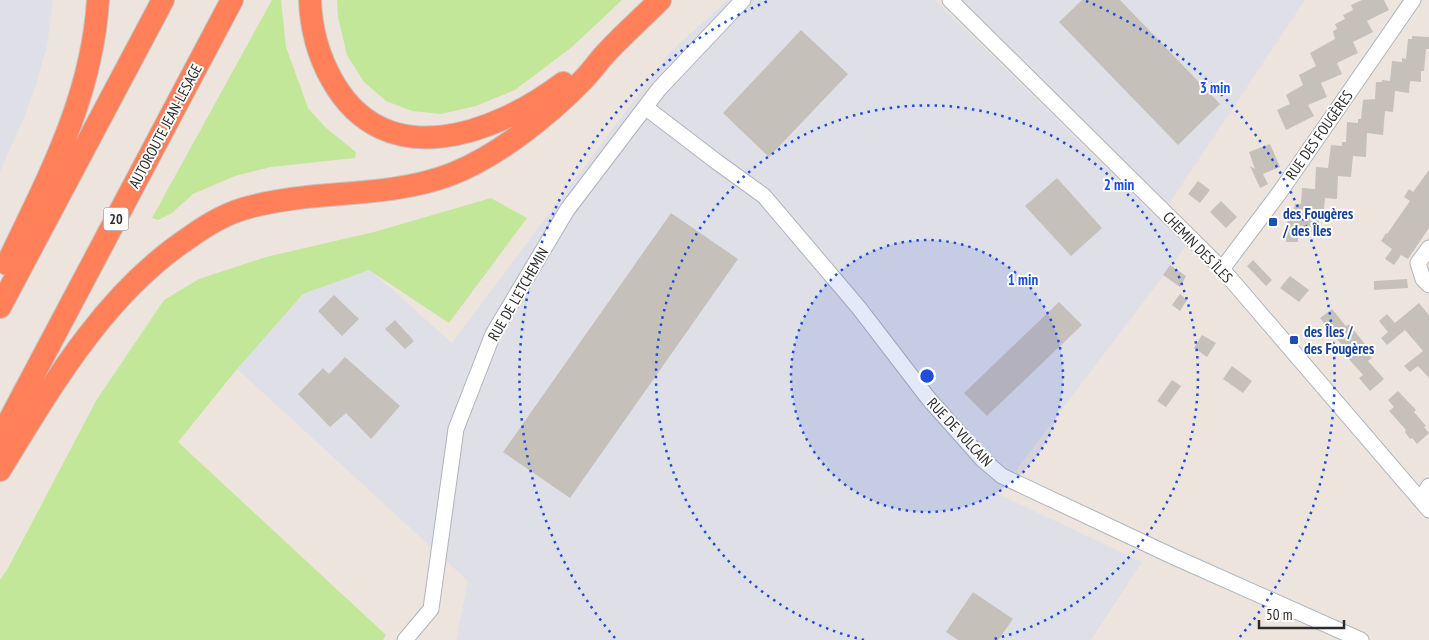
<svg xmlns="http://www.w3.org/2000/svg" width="1429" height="640" font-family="'PT Sans Narrow',sans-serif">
	<rect width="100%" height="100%" fill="#eee4de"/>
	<path fill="#dfdfe7" d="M0,0H53L47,46L36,85L25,115L0,172Z
		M728,0H935L1186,246L998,494L1142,562L1091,640H456L468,581L237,369L303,294L369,269L452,343L671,51Z
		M953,0H1305L1169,204Z"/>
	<path fill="#c3e798" d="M272,0H281L286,47L308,108L325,127L356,152L355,158L271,167L235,176L193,194L172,213L158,220L152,218Z
		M337,0H622L572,47L515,90L476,106L441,114L412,111L386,101L364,82L347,55L338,17Z
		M491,198L527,218L449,323L369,270L303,294L237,369L178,442L386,635L383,640H0V580L7,570L96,401L164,300L199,279L266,257L374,232Z"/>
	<path fill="#c6c0ba" d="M1082,0H1120L1220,104L1178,145L1059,22Z
		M1362,0H1384L1389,10L1367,21L1373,32L1353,42L1358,53L1337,63L1342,74L1321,83L1327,97L1308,105L1314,116L1286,130L1277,110L1290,104L1286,95L1303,85L1299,75L1316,66L1310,53L1335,39L1333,31L1337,29L1335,24L1345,19L1343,15L1353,10L1351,5Z
		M801,30L848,74L769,157L723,113Z
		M1412,36L1429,37V49H1426L1424,71H1421V82L1410,81L1409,93L1395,91L1393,112L1385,111L1383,135L1367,133L1366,157L1353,156L1351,177L1338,176L1337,199L1325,198L1323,220H1319V235H1298V242H1286L1288,209H1294L1295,204H1301L1302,188L1315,189L1316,167L1328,168L1331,145L1342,146V142H1346L1347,122L1358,123V119H1361L1363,100L1375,99L1376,82H1382V80L1390,81L1392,61L1402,62V58L1406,59L1408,39H1412Z
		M1270,144L1280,167L1263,174L1268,184L1260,188L1250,166L1255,169L1249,152Z
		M1429,170V228L1408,259L1401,255L1394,265L1385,259L1392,249L1381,241L1386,233L1387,234L1410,201L1404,197L1409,189L1413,192Z
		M1057,178L1102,228L1071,256L1025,206Z
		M1198,181L1210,190L1200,203L1188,194Z
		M1221,201L1237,217L1226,228L1210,212Z
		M671,213L738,259L570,498L503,452Z
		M1253,260L1272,280L1266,286L1247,266Z
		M1170,265L1186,276L1180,287L1163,275Z
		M1290,276L1309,290L1299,302L1280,288Z
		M1407,279L1408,288L1374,290V281Z
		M1180,294L1187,300L1180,311L1172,305Z
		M334,295L359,319L342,336L318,311Z
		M1059,302L1082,325L987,416L964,393Z
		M1419,303L1429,315V378L1418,366L1410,372L1404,366L1423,351L1405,330L1387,345L1381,338L1388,332L1379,321L1387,314L1395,323Z
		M1332,309L1346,326L1349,324L1368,348L1365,350L1372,358L1368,361L1384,379L1370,391L1359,378L1363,375L1339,348L1342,345L1320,318Z
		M395,320L414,341L405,349L385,329Z
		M1202,335L1216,343L1207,357L1194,348Z
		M345,357L400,406L371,439L346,413L330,427L298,394L323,368L329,374Z
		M1232,366L1252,381L1243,393L1223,379Z
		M1172,380L1181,386L1166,407L1157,401Z
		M1398,391L1416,410L1414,412L1426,426L1424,427L1429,433L1417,444L1412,438L1410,439L1405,432L1406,430L1389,411L1394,407L1388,400Z
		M973,592L1013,619L998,640H958L946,632Z"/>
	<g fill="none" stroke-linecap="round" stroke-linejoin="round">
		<defs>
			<path id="minor" d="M950,0L1222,269L1429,510
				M645,107L717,162L764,196L859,308L928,398L983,460L1002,476L1172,556L1361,640
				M1429,248L1418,263L1423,279L1429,285
				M1222,269L1280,192L1413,0
				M1420,500L1429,486
				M405,640L431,609L456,429L493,334L567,210L659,89L743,0"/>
			<path id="highway" d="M310,0C311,29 318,55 332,80C385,175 494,135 563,83
				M7,264C48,178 92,98 98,0
				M0,307L163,0
				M0,438L232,0
				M0,470C52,385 105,293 190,237C208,224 229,212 250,207C317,189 387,199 452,174C498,156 549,115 583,80C592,71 599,60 608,51C625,33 643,17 660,0"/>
		</defs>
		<use href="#minor" stroke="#aeb4bc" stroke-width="17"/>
		<use href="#highway" stroke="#c4c4c4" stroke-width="24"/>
		<use href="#minor" stroke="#fff" stroke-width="15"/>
		<use href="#highway" stroke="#ff8059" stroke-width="22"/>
	</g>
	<circle cx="927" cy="376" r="136" fill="#1d4ed8" fill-opacity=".12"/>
	<g fill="none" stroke="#1d4ed8" stroke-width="2.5" stroke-dasharray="2.5 5">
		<circle cx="927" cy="376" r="136"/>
		<path d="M864 640A271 271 0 1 1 990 640"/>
		<path d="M615 638A407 407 0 0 1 768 1M1086 1A407 407 0 0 1 1239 638"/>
	</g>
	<g fill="#1a4fb4" stroke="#fff" stroke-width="2">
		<rect x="1268" y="217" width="10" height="10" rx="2.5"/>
		<rect x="1289" y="335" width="10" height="10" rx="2.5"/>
	</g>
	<g text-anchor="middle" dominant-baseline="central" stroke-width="4" stroke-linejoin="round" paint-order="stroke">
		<rect fill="#fff" stroke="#6b6b6b" stroke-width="1" x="103.5" y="207.5" width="25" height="23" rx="4"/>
		<g font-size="14" font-weight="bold" fill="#2c2c2c">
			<text x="116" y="219">20</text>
		</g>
		<g font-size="15" fill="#2c2c2c" stroke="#fff">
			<text transform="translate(165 126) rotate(-62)">AUTOROUTE JEAN-LESAGE</text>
			<text transform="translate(1319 135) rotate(-55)">RUE DES FOUGÈRES</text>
			<text transform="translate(1198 247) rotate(46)">CHEMIN DES ÎLES</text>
			<text transform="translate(518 294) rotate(-60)">RUE DE L'ETCHEMIN</text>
			<text transform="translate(960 432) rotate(47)">RUE DE VULCAIN</text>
		</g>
		<g font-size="15" font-weight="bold" fill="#164399" stroke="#fff" text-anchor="start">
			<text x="1283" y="213">des Fougères<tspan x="1283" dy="17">/ des Îles</tspan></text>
			<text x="1304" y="331">des Îles /<tspan x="1304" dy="17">des Fougères</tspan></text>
		</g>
	</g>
	<circle cx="927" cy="376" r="8" fill="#1d4ed8" stroke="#fff" stroke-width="2.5"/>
	<g font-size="15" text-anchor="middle" font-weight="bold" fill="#1d4ed8" stroke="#fff" stroke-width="4" stroke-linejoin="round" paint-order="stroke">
		<text x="1215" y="93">3 min</text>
		<text x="1119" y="190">2 min</text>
		<text x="1023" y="285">1 min</text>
	</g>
	<path d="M1259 620v8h85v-8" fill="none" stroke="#2c2c2c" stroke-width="2.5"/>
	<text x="1266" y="620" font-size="15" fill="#2c2c2c" stroke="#ffffff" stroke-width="4" paint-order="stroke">50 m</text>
</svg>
